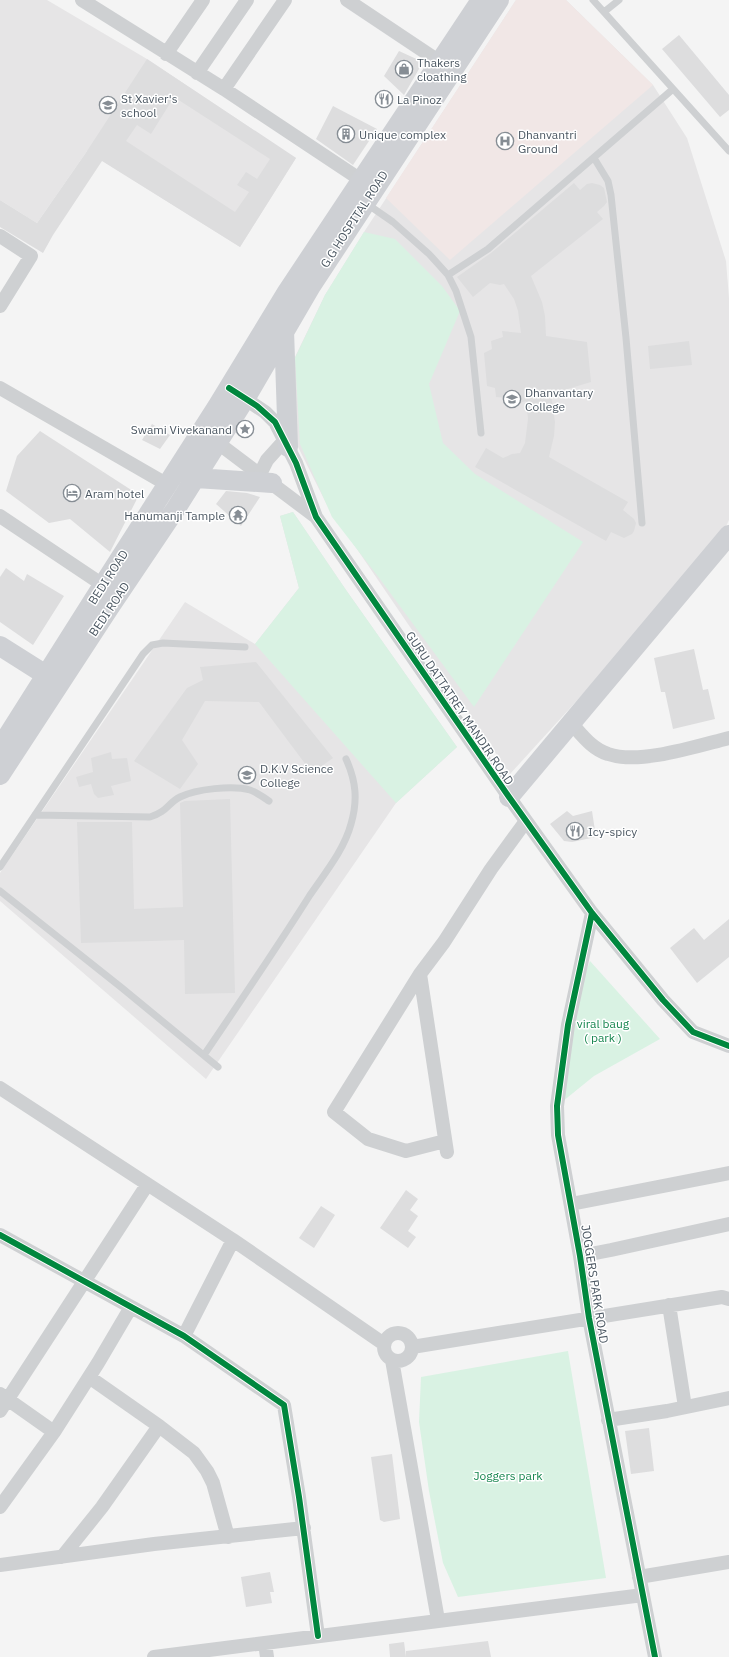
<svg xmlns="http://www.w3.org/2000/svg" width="729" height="1657" font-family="'IBM Plex Sans',sans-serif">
	<rect width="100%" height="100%" fill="#f4f4f4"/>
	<path fill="#e6e5e6" d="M0,0H47L147,59L296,158L240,247L87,151L37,223L0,200Z
		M516,0H566L653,85L687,138L726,261L729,298V520L715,549L510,774L327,505L295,441V357L325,295L364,232Z
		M293,512L346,590L457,747L396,803L206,1079L0,901V873L185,602L255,644L299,588L280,516Z"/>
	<path fill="#f1e7e6" d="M516,0H566L653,85L450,260L386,198Z"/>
	<path fill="#d9f2e3" d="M364,232L395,239L442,286L460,311L429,384L443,443L475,474L583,542L474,707L380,579L332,517L300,444L295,358L325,295Z
		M293,512L346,590L457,747L396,803L255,644L299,588L280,516Z
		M590,961L660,1039L594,1076L557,1106L572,1007Z
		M568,1351L606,1578L458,1597L443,1563L429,1491L419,1422L421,1377Z"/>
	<path fill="#ddddde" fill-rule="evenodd" d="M679,35L729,95V110L720,117L662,49Z
		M399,51L423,62L404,95L384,76Z
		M147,59L296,158L240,247L102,161L53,235L43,253L0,227V200L37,223L87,151ZM174,97L270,159L257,179L246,172L237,185L249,192L235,212L126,141L137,125L151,134Z
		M333,106L377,129L353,165L316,139Z
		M574,183L580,190L587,184L592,183L600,185L604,188L607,202L604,206L597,212L603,219L531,276L542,302L545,316L546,336L587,342L591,382L551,394L555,422L554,436L549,457L628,502L623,510L634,519L636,523L634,531L632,534L624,538L611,532L606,541L475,467L486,448L503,458L512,454L520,453L525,443L528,419L526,401L509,406L508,398L496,397L495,388L487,386L484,353L492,349L491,341L503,337L502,331L521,333L518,311L514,299L504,284L500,285L490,283L473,297L457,277L491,253Z
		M689,341L692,365L650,369L648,346Z
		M152,424L170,435L160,449L142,440Z
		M40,431L139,495L110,552L70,519L49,523L6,491L17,456Z
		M226,491L247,493L260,497L241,526L216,504Z
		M6,568L24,581L27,574L64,596L33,645L0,622V577Z
		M694,649L703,690L708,689L715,719L673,729L665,692H661L654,658Z
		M256,662L333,758L312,773L259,702L205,701L182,740L198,764L180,789L134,761L187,688L203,680L200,667Z
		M111,752L112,759L127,758L131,781L111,786L114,795L98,798L94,794L91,784L79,787L76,777L93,772L91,758Z
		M230,799L235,993L185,994L184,940L81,943L77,822H132L134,909L183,907L180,803L185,801Z
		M567,811L573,816L592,811L596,837L572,842L564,841L550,824Z
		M729,919V957L697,983L670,948L694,928L704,940Z
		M406,1190L418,1199L410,1210L418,1216L408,1231L416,1237L408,1248L380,1228Z
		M321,1206L335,1215L314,1248L299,1238Z
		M649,1428L654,1471L631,1474L625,1431Z
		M392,1454L400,1519L384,1522L380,1520L371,1457Z
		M270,1572L274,1592H270L272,1603L246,1607L241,1577Z
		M488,1641L491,1657H406V1651Z
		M404,1642L406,1657H390L389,1644Z"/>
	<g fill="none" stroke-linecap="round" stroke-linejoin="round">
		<path stroke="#ced0d2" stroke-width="7" d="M593,0L729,151
			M604,12L619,0
			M594,158L608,181L611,195L626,338L642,523
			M367,204L393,222L429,254L448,275L456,291L471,337L481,433
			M448,275L488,249L673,89
			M35,815L150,817C167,812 168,803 180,797C196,789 233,785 250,790C256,792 263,797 269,801
			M0,867L143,654L152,645L163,643L245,647
			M0,891L122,988L218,1067
			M204,1055C240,1002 276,949 310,895C325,873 344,850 351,824C358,800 356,781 346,759"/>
		<path stroke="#ced0d2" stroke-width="14" d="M82,0L224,89L361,180
			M347,0L440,62
			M166,54L203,0
			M197,73L247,0
			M224,89L285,0
			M0,236L31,256L0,306
			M0,388L168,485
			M238,394L265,412L275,422L296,463L316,517L509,797L592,913L663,1000L693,1032L729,1046
			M210,437L316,517
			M260,474L267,460L285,440
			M0,516L103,585
			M571,723C582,735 592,749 608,754C640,765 697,746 729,738
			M592,913L568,1025L557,1106L558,1135L580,1256L589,1318L655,1657
			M420,974L447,1152
			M0,1088L233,1240L384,1344
			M445,1141L406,1151L368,1139L334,1112L420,974L444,942L491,869L526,821
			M571,1204L729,1173
			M0,1235L184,1336L284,1405L299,1497L318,1636
			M580,1256L611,1250L729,1224
			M669,1305L685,1407
			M384 1347a14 14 0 1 1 28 0a14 14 0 1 1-28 0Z
			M184,1336L233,1240
			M412,1347L722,1297L729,1299
			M392,1360L438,1620
			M89,1377L159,1426L194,1453L207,1471L213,1483L228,1537
			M0,1394L54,1432
			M0,1411L147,1185
			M608,1420L667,1411L729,1398
			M0,1507L54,1432L98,1363L131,1307
			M62,1557L102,1507L159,1426
			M0,1565L154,1544L304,1528
			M639,1577L729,1562
			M265,1643L267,1657
			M154,1657L643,1595"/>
		<path stroke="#ced0d4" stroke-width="20" d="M284,330L288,447
			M196,478L272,483
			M0,646L57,682
			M0,748L103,585L217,407L287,292L481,0
			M0,775L109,608L175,510L245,399L311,286L499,0
			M509,797L729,535"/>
		<defs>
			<path id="cycleway" d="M229,388L257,406L275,422L296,463L316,517L509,797L592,913L663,1000L693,1032L729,1046
				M592,913L568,1025L557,1106L558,1135L580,1256L589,1318L655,1657
				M0,1235L184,1336L284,1405L299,1497L318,1636"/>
		</defs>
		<use href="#cycleway" stroke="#fff" stroke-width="8"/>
		<use href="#cycleway" stroke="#00873e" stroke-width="6"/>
	</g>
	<defs>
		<symbol id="shop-ring" viewBox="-11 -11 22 22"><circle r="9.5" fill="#fff" stroke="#868d94" stroke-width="1.5"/><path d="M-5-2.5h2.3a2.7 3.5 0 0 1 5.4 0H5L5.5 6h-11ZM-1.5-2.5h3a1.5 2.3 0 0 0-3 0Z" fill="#868d94"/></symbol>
		<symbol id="restaurant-ring" viewBox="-11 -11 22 22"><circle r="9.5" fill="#fff" stroke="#868d94" stroke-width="1.5"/><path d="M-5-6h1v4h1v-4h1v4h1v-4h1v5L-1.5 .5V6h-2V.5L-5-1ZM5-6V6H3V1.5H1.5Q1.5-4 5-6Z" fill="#868d94"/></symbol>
		<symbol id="school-ring" viewBox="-11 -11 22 22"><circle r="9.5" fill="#fff" stroke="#868d94" stroke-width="1.5"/><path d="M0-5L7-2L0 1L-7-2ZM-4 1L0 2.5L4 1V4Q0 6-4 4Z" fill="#868d94"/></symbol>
		<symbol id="building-ring" viewBox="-11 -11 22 22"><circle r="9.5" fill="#fff" stroke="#868d94" stroke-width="1.5"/><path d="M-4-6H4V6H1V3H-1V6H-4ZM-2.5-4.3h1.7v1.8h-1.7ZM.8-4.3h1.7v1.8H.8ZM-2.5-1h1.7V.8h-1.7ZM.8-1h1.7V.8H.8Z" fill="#868d94"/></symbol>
		<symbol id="hospital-ring" viewBox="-11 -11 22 22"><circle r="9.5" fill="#fff" stroke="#868d94" stroke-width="1.5"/><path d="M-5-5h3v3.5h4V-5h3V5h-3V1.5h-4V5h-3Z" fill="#868d94"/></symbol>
		<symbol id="university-ring" viewBox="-11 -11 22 22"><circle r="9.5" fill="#fff" stroke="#868d94" stroke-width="1.5"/><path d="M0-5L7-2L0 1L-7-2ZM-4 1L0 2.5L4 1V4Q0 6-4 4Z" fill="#868d94"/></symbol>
		<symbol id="sight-ring" viewBox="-11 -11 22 22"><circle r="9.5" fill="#fff" stroke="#868d94" stroke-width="1.5"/><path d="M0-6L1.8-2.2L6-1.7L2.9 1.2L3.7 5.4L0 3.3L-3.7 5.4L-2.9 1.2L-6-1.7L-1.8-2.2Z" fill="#868d94"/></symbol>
		<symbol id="hotel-ring" viewBox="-11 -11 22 22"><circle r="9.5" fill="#fff" stroke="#868d94" stroke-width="1.5"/><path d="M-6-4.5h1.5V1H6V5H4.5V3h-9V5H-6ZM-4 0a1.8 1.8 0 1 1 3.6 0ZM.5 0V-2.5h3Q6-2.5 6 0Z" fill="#868d94"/></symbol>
		<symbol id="temple-ring" viewBox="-11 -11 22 22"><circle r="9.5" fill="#fff" stroke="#868d94" stroke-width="1.5"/><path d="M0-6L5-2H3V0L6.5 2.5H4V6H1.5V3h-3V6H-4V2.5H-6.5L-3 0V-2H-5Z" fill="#868d94"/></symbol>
	</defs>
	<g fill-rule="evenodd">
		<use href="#shop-ring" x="394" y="59" width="20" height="20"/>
		<use href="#restaurant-ring" x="374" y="89" width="20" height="20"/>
		<use href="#school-ring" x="98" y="95" width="20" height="20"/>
		<use href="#building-ring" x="336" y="124" width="20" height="20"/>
		<use href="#hospital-ring" x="495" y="131" width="20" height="20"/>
		<use href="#university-ring" x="502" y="389" width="20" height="20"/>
		<use href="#sight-ring" x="235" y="419" width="20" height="20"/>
		<use href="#hotel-ring" x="62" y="483" width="20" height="20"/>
		<use href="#temple-ring" x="228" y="505" width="20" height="20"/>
		<use href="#university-ring" x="237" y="765" width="20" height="20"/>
		<use href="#restaurant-ring" x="565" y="821" width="20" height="20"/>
	</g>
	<g text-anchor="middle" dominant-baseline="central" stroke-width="3" stroke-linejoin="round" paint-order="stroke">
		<g font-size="12" fill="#4a5661" stroke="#fff" text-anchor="start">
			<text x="417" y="62">Thakers<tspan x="417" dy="14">cloathing</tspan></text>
			<text x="121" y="98">St Xavier's<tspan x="121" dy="14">school</tspan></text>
			<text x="397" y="99">La Pinoz</text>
			<text x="359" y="134">Unique complex</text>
			<text x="518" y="134">Dhanvantri<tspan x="518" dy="14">Ground</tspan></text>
			<text x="525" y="392">Dhanvantary<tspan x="525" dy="14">College</tspan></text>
			<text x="232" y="429" text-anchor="end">Swami Vivekanand</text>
			<text x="85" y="493">Aram hotel</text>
			<text x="225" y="515" text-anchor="end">Hanumanji Tample</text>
			<text x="260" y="768">D.K.V Science<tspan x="260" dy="14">College</tspan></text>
			<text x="588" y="831">Icy-spicy</text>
		</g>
		<g font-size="12" fill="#4a5661" stroke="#fff">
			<text transform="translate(354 219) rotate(-57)">G.G HOSPITAL ROAD</text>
			<text transform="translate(108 577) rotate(-57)">BEDI ROAD</text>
			<text transform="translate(109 609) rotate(-56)">BEDI ROAD</text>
			<text transform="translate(460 708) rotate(56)">GURU DATTATREY MANDIR ROAD</text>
			<text transform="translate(595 1284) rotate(81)">JOGGERS PARK ROAD</text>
		</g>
		<g font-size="12" fill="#17864f" stroke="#fff">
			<text x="603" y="1023">viral baug<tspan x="603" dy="14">( park )</tspan></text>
			<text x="508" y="1475">Joggers park</text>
		</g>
	</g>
</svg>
